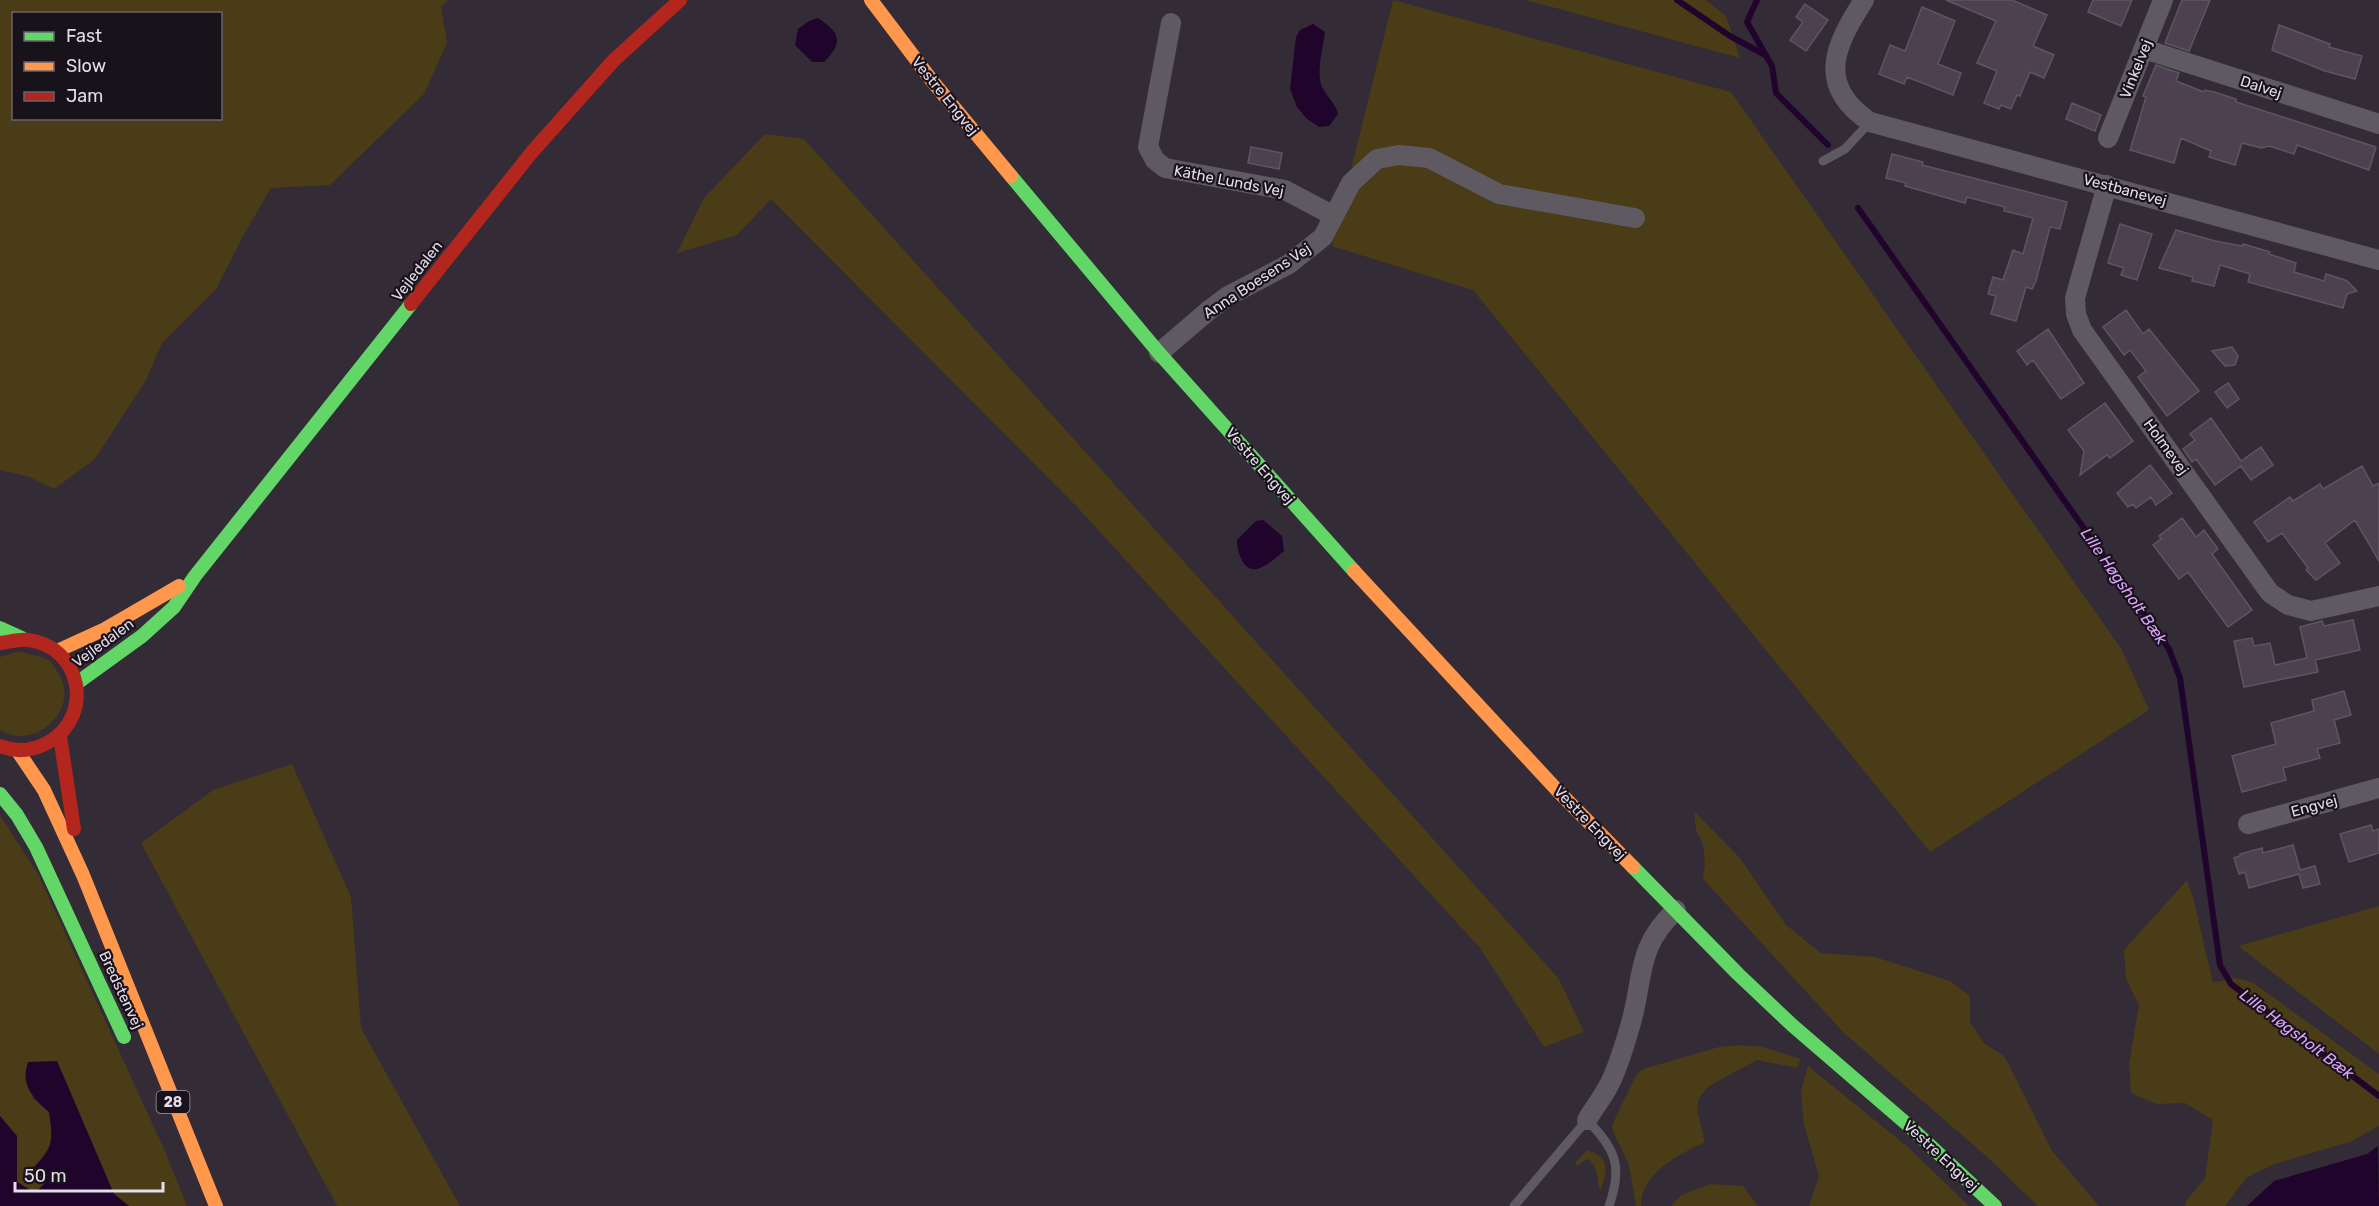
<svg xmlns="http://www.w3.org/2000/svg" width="2379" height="1206" font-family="Rubik,sans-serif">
	<rect width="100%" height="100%" fill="#332b36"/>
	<path fill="#4a3c17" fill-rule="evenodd" d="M0,0H449L441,6L447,43L424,94L330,185L271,188L242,238L216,289L162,343L146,380L95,459L54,489L30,477L0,470ZM14,14H220V118H14Z
		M1393,0L1731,92L2122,650L2149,710L1930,852L1473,290L1332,246Z
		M1526,0H1706L1726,16L1740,58Z
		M765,134L804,139L1559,979L1584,1032L1544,1047L1480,948L1079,509L771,199L737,235L677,253L704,198Z
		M19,651C27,654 42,656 50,661C53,664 56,670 58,673C82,708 35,752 0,730V657Z
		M292,764L351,897L361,1028L460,1206H337L141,843L213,790Z
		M1694,811L1739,857L1786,925L1821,953L1875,957L1950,981L1970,996V1022L1984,1043L2005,1057L2052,1151L2099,1206H2038L1986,1156L1844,1033L1703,879L1705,864L1703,844L1696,830Z
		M0,815L39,876L164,1149L187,1206H129L114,1194L57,1061L32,1098L49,1112L52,1133L45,1182L35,1193L17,1182V1136L0,1116Z
		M2187,880L2193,897L2213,983L2234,978L2252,982L2379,1074V1126L2350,1142L2274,1164L2247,1177L2225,1206H2185L2186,1201L2205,1178L2213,1120L2185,1103L2156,1104L2131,1093L2129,1064L2139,1005L2126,979L2124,950Z
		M2379,906V1054L2238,946Z
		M1739,1045L1763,1047L1801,1059L1797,1068L1757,1060L1709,1086L1699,1098L1697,1110L1705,1142C1679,1155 1641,1172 1641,1206H1636L1629,1165L1613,1131L1612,1125L1636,1075L1643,1069L1719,1047Z
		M1808,1066L1909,1148L1969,1206H1809L1819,1176L1804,1125L1801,1091Z
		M1587,1150C1611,1157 1607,1170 1601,1190L1599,1188L1596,1169L1590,1160L1587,1159L1577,1166L1575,1163Z
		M1710,1184L1743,1186L1758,1206H1671L1681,1195Z"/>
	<path fill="#21042c" d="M818,18C840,33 844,42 824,62H812L795,45L798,29L809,21Z
		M1313,24L1325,32C1323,47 1318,66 1320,80C1322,94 1335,100 1338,114L1329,126L1319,127L1307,119L1297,107L1290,89L1296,37L1300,30Z
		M1263,520L1282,536L1284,551C1277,556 1269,565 1260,568C1244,575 1237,552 1237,540L1256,521Z
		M57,1061L114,1194L129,1206H0V1116L17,1136V1182L35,1193L45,1183L34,1167C54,1147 53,1139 49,1112C33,1098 20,1085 28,1062Z
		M2378,1146L2379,1206H2247L2274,1181L2367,1154Z"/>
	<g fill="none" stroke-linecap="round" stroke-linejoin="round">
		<path stroke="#21042c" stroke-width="6" d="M1677,0L1730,36L1765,55
			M1757,0L1747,22L1772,66L1776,93L1828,145
			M1858,208L2169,649L2180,678L2220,965L2231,984L2379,1096"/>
	</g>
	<path fill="#4c4051" stroke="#5d5660" stroke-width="1.5" d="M1946,0H2012L2047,15L2033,46L2054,55L2044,78L2030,72L2020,96L2017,95L2011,109L2001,105L1999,109L1984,103L1997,71L1977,63L1996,21Z
		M2093,0H2132L2121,26L2088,12Z
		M2182,0H2210L2189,51L2165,43Z
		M1805,4L1828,20L1806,51L1790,40L1803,22L1796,17Z
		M1922,7L1955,21L1938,64L1961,73L1953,95L1907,77L1904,84L1879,74L1890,45L1905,51Z
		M2279,25L2330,44L2329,47L2362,56L2355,79L2325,71L2272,50Z
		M2156,65L2179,73L2176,81L2204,92L2205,90L2214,92L2236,99V102L2376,147L2369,170L2297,145L2294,154L2269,146L2261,148L2242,143L2235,165L2209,157L2211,151L2181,138L2174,163L2130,150L2146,97L2143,96Z
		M2072,103L2101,115L2095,131L2066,119Z
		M1251,147L1282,153L1279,169L1248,163Z
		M1892,154L1923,162L1922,165L2067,202L2060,229L2050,227L2036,281L2032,289L2026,287L2016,321L1991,314L1996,296L1988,294L1993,277L2003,280L2013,250L2023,254L2033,218L2004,211L2005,207L1967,197L1965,203L1905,186L1906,183L1886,178Z
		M2120,224L2152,234L2137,280L2121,275L2124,268L2108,263Z
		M2176,230L2215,241L2242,246L2243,244L2270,252L2269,254L2296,263L2294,272L2324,281L2326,274L2342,279L2347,281L2357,291L2347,294L2343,308L2248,282L2250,274L2220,265L2214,286L2192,281L2193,277L2159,268Z
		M2126,310L2143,334L2149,329L2199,391L2167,416L2138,377L2146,371L2130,350L2124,355L2103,327Z
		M2048,329L2084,383L2061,399L2033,360L2027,365L2017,351Z
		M2232,347L2238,356L2235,365L2225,366L2212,351Z
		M2228,383L2239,399L2227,408L2215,392Z
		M2105,403L2133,441L2110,458L2107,455L2080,475L2084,451L2068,430Z
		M2211,418L2241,461L2261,447L2273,465L2251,480L2241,466L2215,485L2196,459L2192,462L2183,449L2195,440L2190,434Z
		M2150,465L2172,493L2156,505L2151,497L2136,508L2133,504L2128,507L2117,493Z
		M2362,466L2373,486L2379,483V561L2355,520L2325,543L2340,563L2316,580L2306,570L2308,568L2282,533L2268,542L2254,522L2290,497L2293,501L2320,484L2323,489Z
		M2182,518L2196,537L2204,530L2218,549L2212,554L2252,610L2228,627L2188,572L2179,579L2153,545L2161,539L2159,536Z
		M2353,620L2360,650L2315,660L2318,672L2244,687L2234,641L2252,638L2254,646L2270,643L2275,665L2307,658L2300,627L2322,621L2324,626Z
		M2344,691L2351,715L2334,720L2340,743L2317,749L2320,758L2283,768L2286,780L2242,792L2232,756L2276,744L2271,723L2314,711L2312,700Z
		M2371,825L2373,831L2379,829V853L2349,862L2340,834Z
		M2293,845L2300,870L2315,866L2320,884L2303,888L2299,874L2249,888L2245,872L2239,874L2234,858L2240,856V854L2262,848L2263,853Z"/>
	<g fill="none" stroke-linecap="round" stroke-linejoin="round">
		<path stroke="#5f5a62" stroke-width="9" d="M1823,161L1845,149L1870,122
			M1514,1206L1587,1120C1616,1149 1623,1167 1609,1206"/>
		<path stroke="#5f5a62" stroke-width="20" d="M1864,0C1835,45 1815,85 1870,122L2379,260
			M1171,23L1148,147L1155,160L1165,168L1285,190L1334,216
			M2144,49L2379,124
			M2108,138L2163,0
			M2107,185L2075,298L2076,314L2082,330L2270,593L2288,605L2311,611L2379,596
			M1159,353L1208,311L1228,296L1289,264L1323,237L1351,183L1377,159L1399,155L1429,158L1499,194L1635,218
			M2248,824L2379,788
			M1587,1120C1594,1108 1603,1097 1609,1085C1619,1066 1625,1043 1631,1023C1644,977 1636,947 1676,910"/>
		<path stroke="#63d668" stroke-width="14" d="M1011,176L1159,353L1354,571
			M0,628L22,638
			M77,683L142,636L174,607L195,576L411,304
			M0,794L17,815L36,847L124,1037
			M1633,867L1738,974L1792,1025L1908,1125L1995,1206"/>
		<path stroke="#ff974d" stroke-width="14" d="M871,0L933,82L1011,176
			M1354,571L1557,790L1633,867
			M57,651L105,629L179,586
			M17,750L44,790L83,875L216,1206"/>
		<path stroke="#b3261e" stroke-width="14" d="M411,304L532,152L614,60L680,0
			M0,643C9,642 19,639 28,640C81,646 95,715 49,742C33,751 17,753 0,746
			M60,736L74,829"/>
	</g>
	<g text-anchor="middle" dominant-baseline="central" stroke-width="4.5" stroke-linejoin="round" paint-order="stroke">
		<rect fill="#18121b" stroke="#a79fab" stroke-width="1.5" x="156.5" y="1091" width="33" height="22" rx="4.5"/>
		<g font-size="14" font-weight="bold" fill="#e4dce9">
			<text x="173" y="1102">28</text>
		</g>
		<g font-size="15" fill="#e4dce9" stroke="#18121b">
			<text transform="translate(2136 69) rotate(-68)">Vinkelvej</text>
			<text transform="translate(2261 87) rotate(18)">Dalvej</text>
			<text transform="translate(945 96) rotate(51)">Vestre Engvej</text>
			<text transform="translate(1229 181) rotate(11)">Käthe Lunds Vej</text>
			<text transform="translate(2125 190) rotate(15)">Vestbanevej</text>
			<text transform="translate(417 271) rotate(-52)">Vejledalen</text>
			<text transform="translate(1257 281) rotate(-33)">Anna Boesens Vej</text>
			<text transform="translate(2166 447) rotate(54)">Holmevej</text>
			<text transform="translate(1260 466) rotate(49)">Vestre Engvej</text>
			<text transform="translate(103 643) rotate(-36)">Vejledalen</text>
			<text transform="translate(2314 806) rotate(-15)">Engvej</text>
			<text transform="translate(1590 823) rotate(46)">Vestre Engvej</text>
			<text transform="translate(121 990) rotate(65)">Bredstenvej</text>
			<text transform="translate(1941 1156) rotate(43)">Vestre Engvej</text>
		</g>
		<g font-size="16" font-style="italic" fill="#dfa2fc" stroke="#18121b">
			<text transform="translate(2124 586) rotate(55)">Lille Høgsholt Bæk</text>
			<text transform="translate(2297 1034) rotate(37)">Lille Høgsholt Bæk</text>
		</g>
	</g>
	<rect x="12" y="12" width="210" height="108" fill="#18121b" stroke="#6a636d" stroke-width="1.5"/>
	<rect x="24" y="32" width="30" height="9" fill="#63d668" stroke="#6a636d" stroke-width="1.5"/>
	<text x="66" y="42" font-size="18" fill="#e4dce9">Fast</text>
	<rect x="24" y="62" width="30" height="9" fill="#ff974d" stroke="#6a636d" stroke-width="1.5"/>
	<text x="66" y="72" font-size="18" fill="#e4dce9">Slow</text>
	<rect x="24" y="92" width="30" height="9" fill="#b3261e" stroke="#6a636d" stroke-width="1.5"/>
	<text x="66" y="102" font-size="18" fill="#e4dce9">Jam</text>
	<path d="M15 1182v9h148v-9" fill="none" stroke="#e4dce9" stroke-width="3"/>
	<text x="24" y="1182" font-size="18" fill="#e4dce9" stroke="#18121b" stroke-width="4.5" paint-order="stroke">50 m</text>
</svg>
